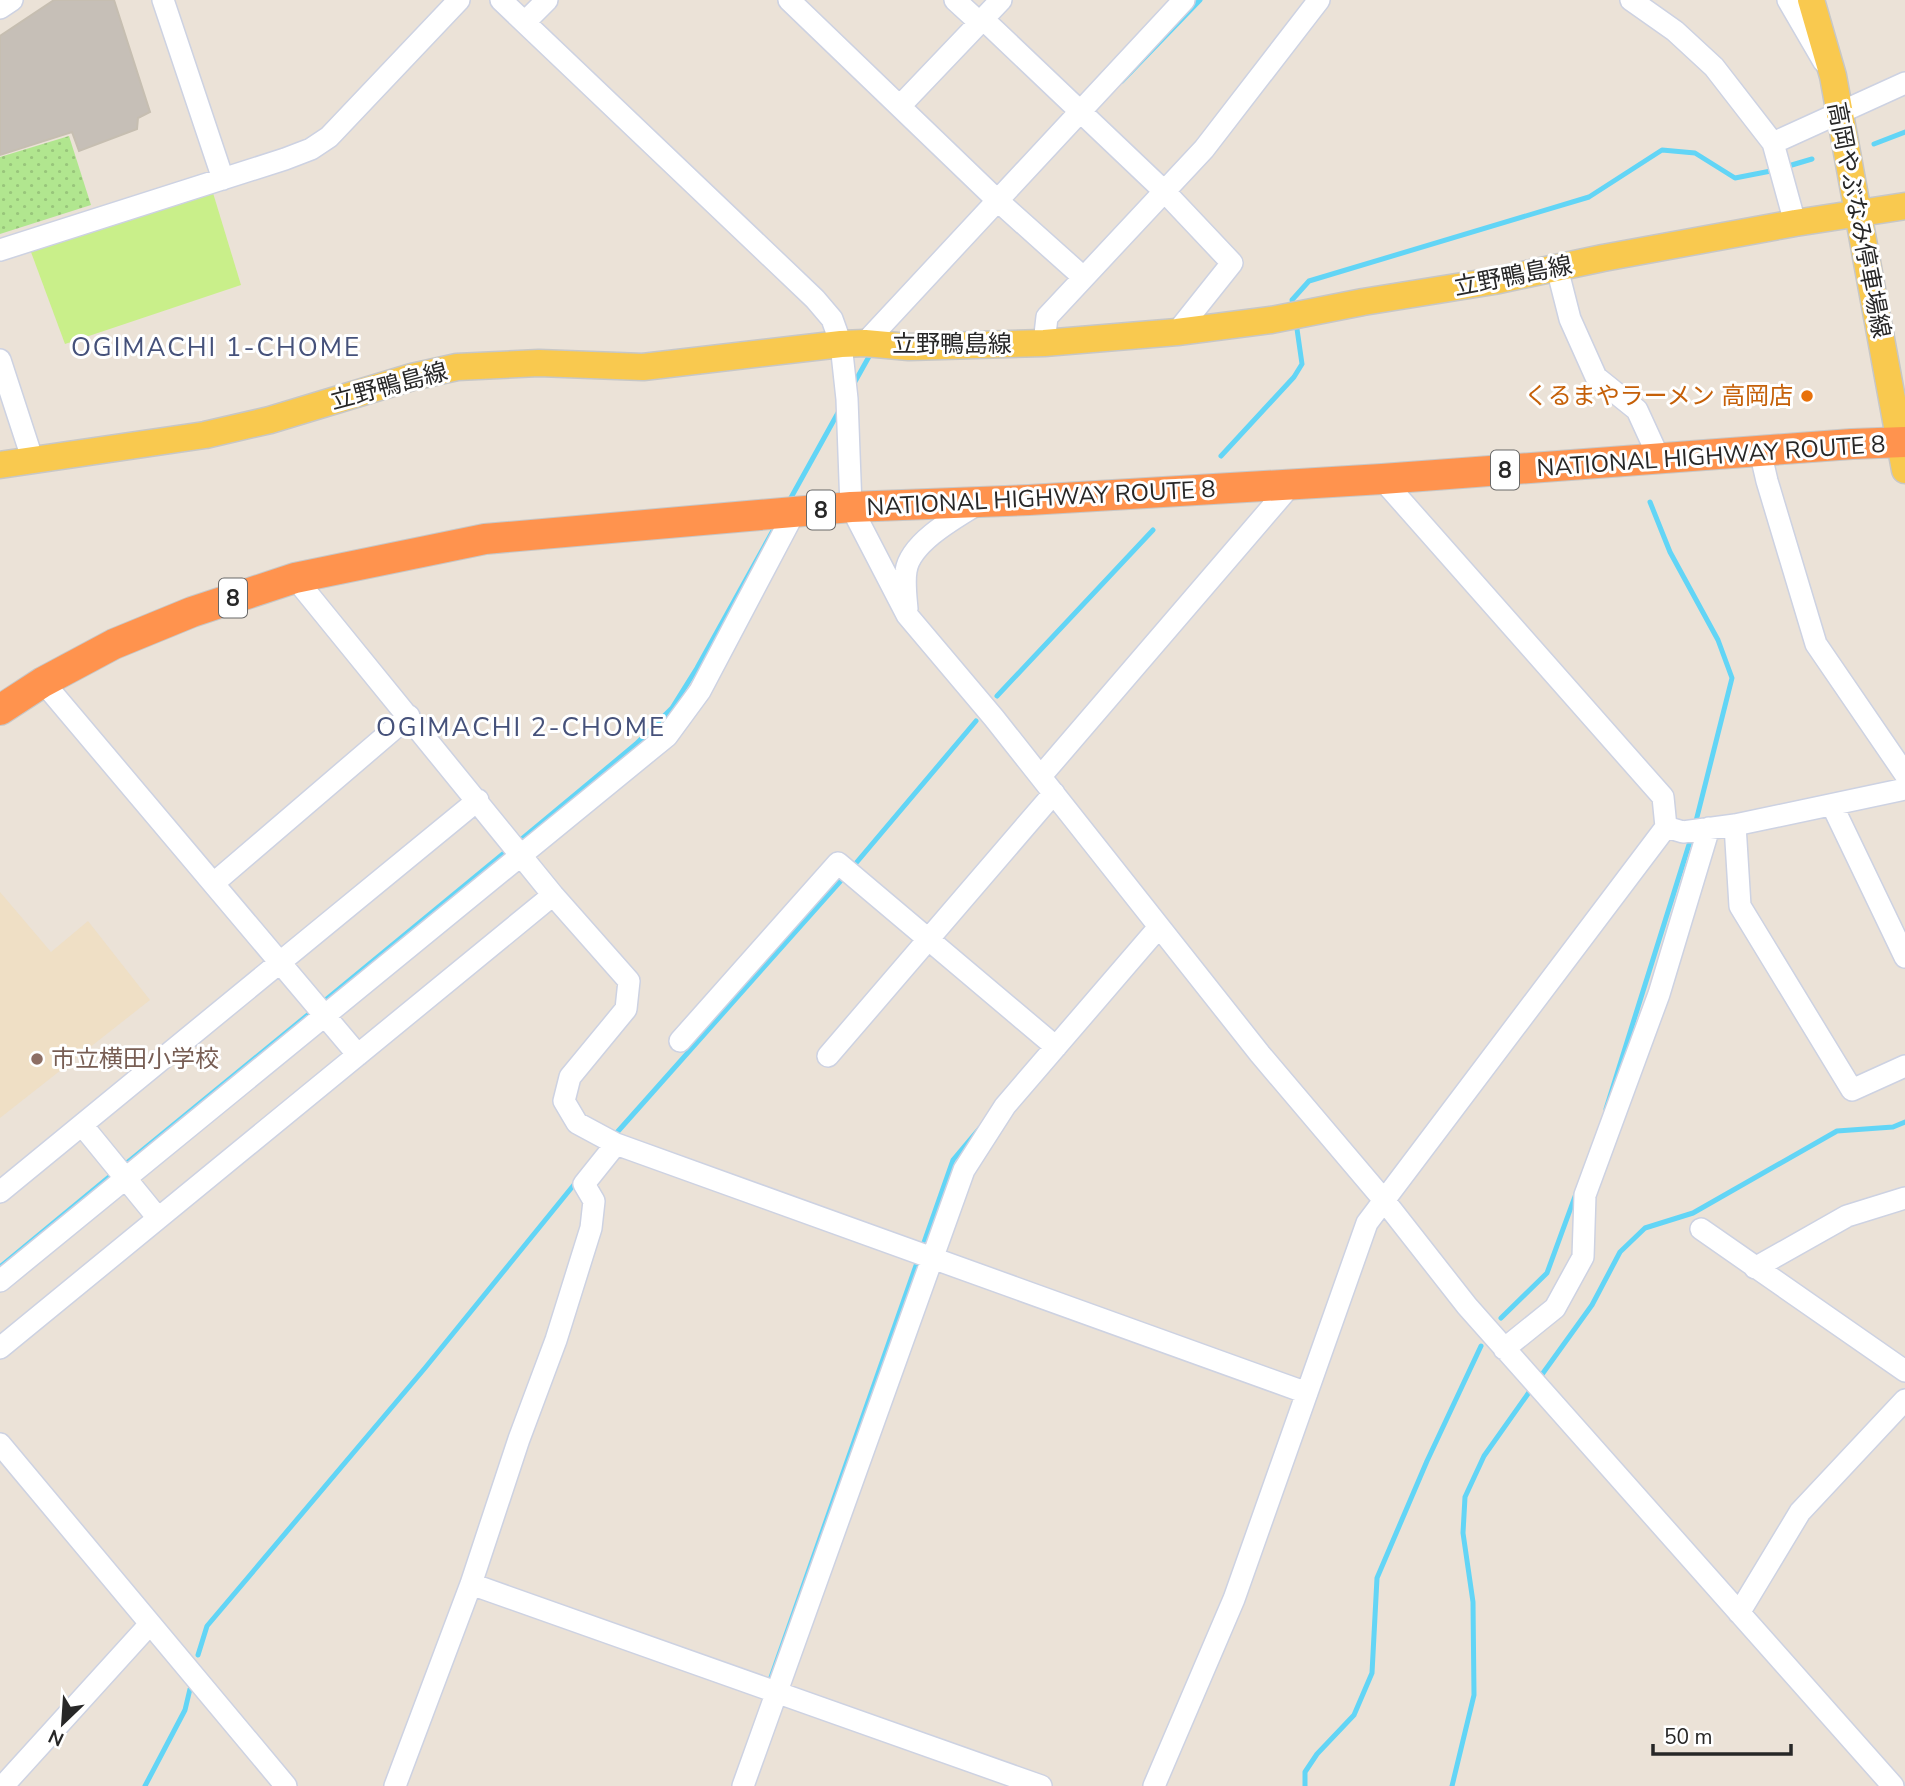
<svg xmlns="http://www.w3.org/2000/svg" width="1905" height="1786" font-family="'Nunito Sans','Noto Sans JP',sans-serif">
	<defs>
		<pattern id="park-dots" width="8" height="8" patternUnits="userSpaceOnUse" patternTransform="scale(1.75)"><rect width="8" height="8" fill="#b1e68f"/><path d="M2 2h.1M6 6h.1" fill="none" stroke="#98c57b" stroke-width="1.8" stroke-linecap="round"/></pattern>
	</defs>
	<rect width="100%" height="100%" fill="#ebe2d7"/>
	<path fill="#efdfc5" d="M0,892L51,952L88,921L150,1000L0,1118Z"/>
	<path fill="url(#park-dots)" d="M69,136L91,205L0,234V157Z"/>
	<path fill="#c9ef8a" d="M210,183L241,285L65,344L28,244Z"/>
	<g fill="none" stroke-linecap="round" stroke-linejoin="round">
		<path stroke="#62d5f6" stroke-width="5" d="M1122,81L1200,0
			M1874,144L1905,132
			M1785,167L1812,159
			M1294,309L1292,300L1309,281L1589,197L1662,150L1695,153L1735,178L1776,170
			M852,387L871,353
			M1221,456L1294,377L1302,364L1296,322
			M1650,502L1670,552L1718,640L1732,678L1695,825
			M788,503L839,411
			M997,696L1153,530
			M517,843L636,744L672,708L697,668L775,527
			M851,869L976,721
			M322,1003L509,849
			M1606,1109L1692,835
			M612,1138L845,876
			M122,1167L315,1009
			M922,1248L953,1160L979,1129
			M0,1267L114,1173
			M1501,1318L1547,1273L1577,1191
			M1538,1380L1592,1305L1620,1252L1645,1228L1693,1213L1837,1131L1893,1127L1905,1122
			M198,1655L207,1626L425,1368L577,1181
			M769,1683L919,1257
			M145,1786L185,1710L190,1689
			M1305,1786V1772L1317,1754L1354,1715L1372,1673L1377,1578L1427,1461L1481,1346
			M1452,1786L1474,1695L1473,1602L1463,1533L1465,1497L1484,1456L1532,1388"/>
	</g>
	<path fill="#c6bfb7" stroke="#c6beb1" stroke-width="2" d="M54,0H114L150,112L138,118L137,129L79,151L72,132L0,155V36Z"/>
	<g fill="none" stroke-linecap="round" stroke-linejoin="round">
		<defs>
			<path id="minor" d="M163,0L223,179
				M501,0L815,299L832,319L841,344L847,399L851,507L907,615L994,718L1260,1054L1383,1199L1467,1306L1893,1786
				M789,0L997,200L1083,277
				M955,0L980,23
				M1631,0L1675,31L1714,67L1773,143L1795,223
				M1788,0L1824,62
				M0,8L12,0
				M983,19L1001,0
				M525,22L547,0
				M900,106L983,19L1165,192L1232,263L1177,332
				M1773,143L1905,83
				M0,250L285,159L311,149L329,137L459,0
				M1557,268L1570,319L1596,377L1637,410L1659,458
				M865,343L1184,0
				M1044,343L1047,317L1204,149L1319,0
				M0,360L33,461
				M1760,451L1767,481L1816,644L1905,774
				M295,578L553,895L629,981L626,1009L570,1077L564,1101L577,1123L616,1144L1307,1393
				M907,609C906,597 904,583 906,571C910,542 958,516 981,502
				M43,682L358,1055
				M1041,776L1291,485
				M1832,805L1905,957
				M1735,825L1740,906L1852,1090L1905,1066
				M1666,827L1683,832L1735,825L1905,789
				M214,883L409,716
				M680,1041L838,863L1056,1047
				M828,1056L1054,793
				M82,1125L158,1218
				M0,1192L478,800
				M1701,1229L1905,1371
				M1755,1268L1847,1216L1905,1198
				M0,1281L667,736L700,691L794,513
				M0,1348L553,895
				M1504,1349L1555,1308L1583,1257L1585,1195L1659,994L1709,828
				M0,1444L286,1786
				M471,1584L1041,1786
				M1739,1613L1800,1512L1905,1400
				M3,1786L150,1624
				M395,1786L471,1584L519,1439L556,1340L591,1228L594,1201L584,1184L616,1144
				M743,1786L964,1170L1005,1106L1159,927
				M1154,1786L1234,1599L1367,1223L1666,827L1663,797L1382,479"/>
			<path id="major" d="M1811,0L1833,76L1905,470
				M0,465L205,435L270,420L412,377L457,367L539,363L643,367L841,344L865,343L909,347L1044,343L1177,332L1271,320L1363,302L1494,281L1603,258L1795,223L1905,206"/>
			<path id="highway" d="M0,710L43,682L114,644L192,612L295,578L485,539L851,507L1029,500L1382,479L1852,444L1905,442"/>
		</defs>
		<use href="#minor" stroke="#cdd2e2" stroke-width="24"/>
		<use href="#major" stroke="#c7c7c7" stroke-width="29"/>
		<use href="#highway" stroke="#c7c7c7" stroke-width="32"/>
		<use href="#minor" stroke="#fff" stroke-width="21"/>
		<use href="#major" stroke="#f9c94f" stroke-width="26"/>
		<use href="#highway" stroke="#ff934e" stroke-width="30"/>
	</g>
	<circle fill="#e8710a" stroke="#fff" stroke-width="2.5" cx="1807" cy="396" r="7"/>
	<circle fill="#8d6e63" stroke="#fff" stroke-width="2.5" cx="37" cy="1059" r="7"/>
	<g text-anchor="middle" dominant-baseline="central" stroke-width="6" stroke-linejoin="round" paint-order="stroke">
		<g fill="#fff" stroke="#686868" stroke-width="2">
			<rect x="1491" y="450.5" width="28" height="39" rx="5"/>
			<rect x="807" y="490.5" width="28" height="39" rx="5"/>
			<rect x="219" y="578.5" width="28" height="39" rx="5"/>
		</g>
		<g font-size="23" font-weight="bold" fill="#272727">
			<text x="1505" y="470">8</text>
			<text x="821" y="510">8</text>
			<text x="233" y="598">8</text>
		</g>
		<g font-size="24" fill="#272727" stroke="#fff">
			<text transform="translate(1859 220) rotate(79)">高岡やぶなみ停車場線</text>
			<text transform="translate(1513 276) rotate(-11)">立野鴨島線</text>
			<text x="952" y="344">立野鴨島線</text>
			<text transform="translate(389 386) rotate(-15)">立野鴨島線</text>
			<text transform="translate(1711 456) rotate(-4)">NATIONAL HIGHWAY ROUTE 8</text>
			<text transform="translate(1041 498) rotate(-3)">NATIONAL HIGHWAY ROUTE 8</text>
		</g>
		<g font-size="24" fill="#c56008" stroke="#fff" text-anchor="end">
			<text x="1793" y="396">くるまやラーメン 高岡店</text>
		</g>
		<g font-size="24" fill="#785e54" stroke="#fff" text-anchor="start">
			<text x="51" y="1059">市立横田小学校</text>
		</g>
		<g font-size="26" letter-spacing="2" fill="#45517a" stroke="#fff">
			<text x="216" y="347">OGIMACHI 1-CHOME</text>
			<text x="521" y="727">OGIMACHI 2-CHOME</text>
		</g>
	</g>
	<g transform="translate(63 1723) rotate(205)" stroke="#ffffff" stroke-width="5" paint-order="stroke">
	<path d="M0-5L12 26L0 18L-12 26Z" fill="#272727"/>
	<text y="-10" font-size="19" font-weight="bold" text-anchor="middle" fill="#272727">N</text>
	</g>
	<path d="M1653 1744v10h138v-10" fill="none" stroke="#272727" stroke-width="3.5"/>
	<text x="1664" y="1744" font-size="21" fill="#272727" stroke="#ffffff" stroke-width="5" paint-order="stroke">50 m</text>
</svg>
